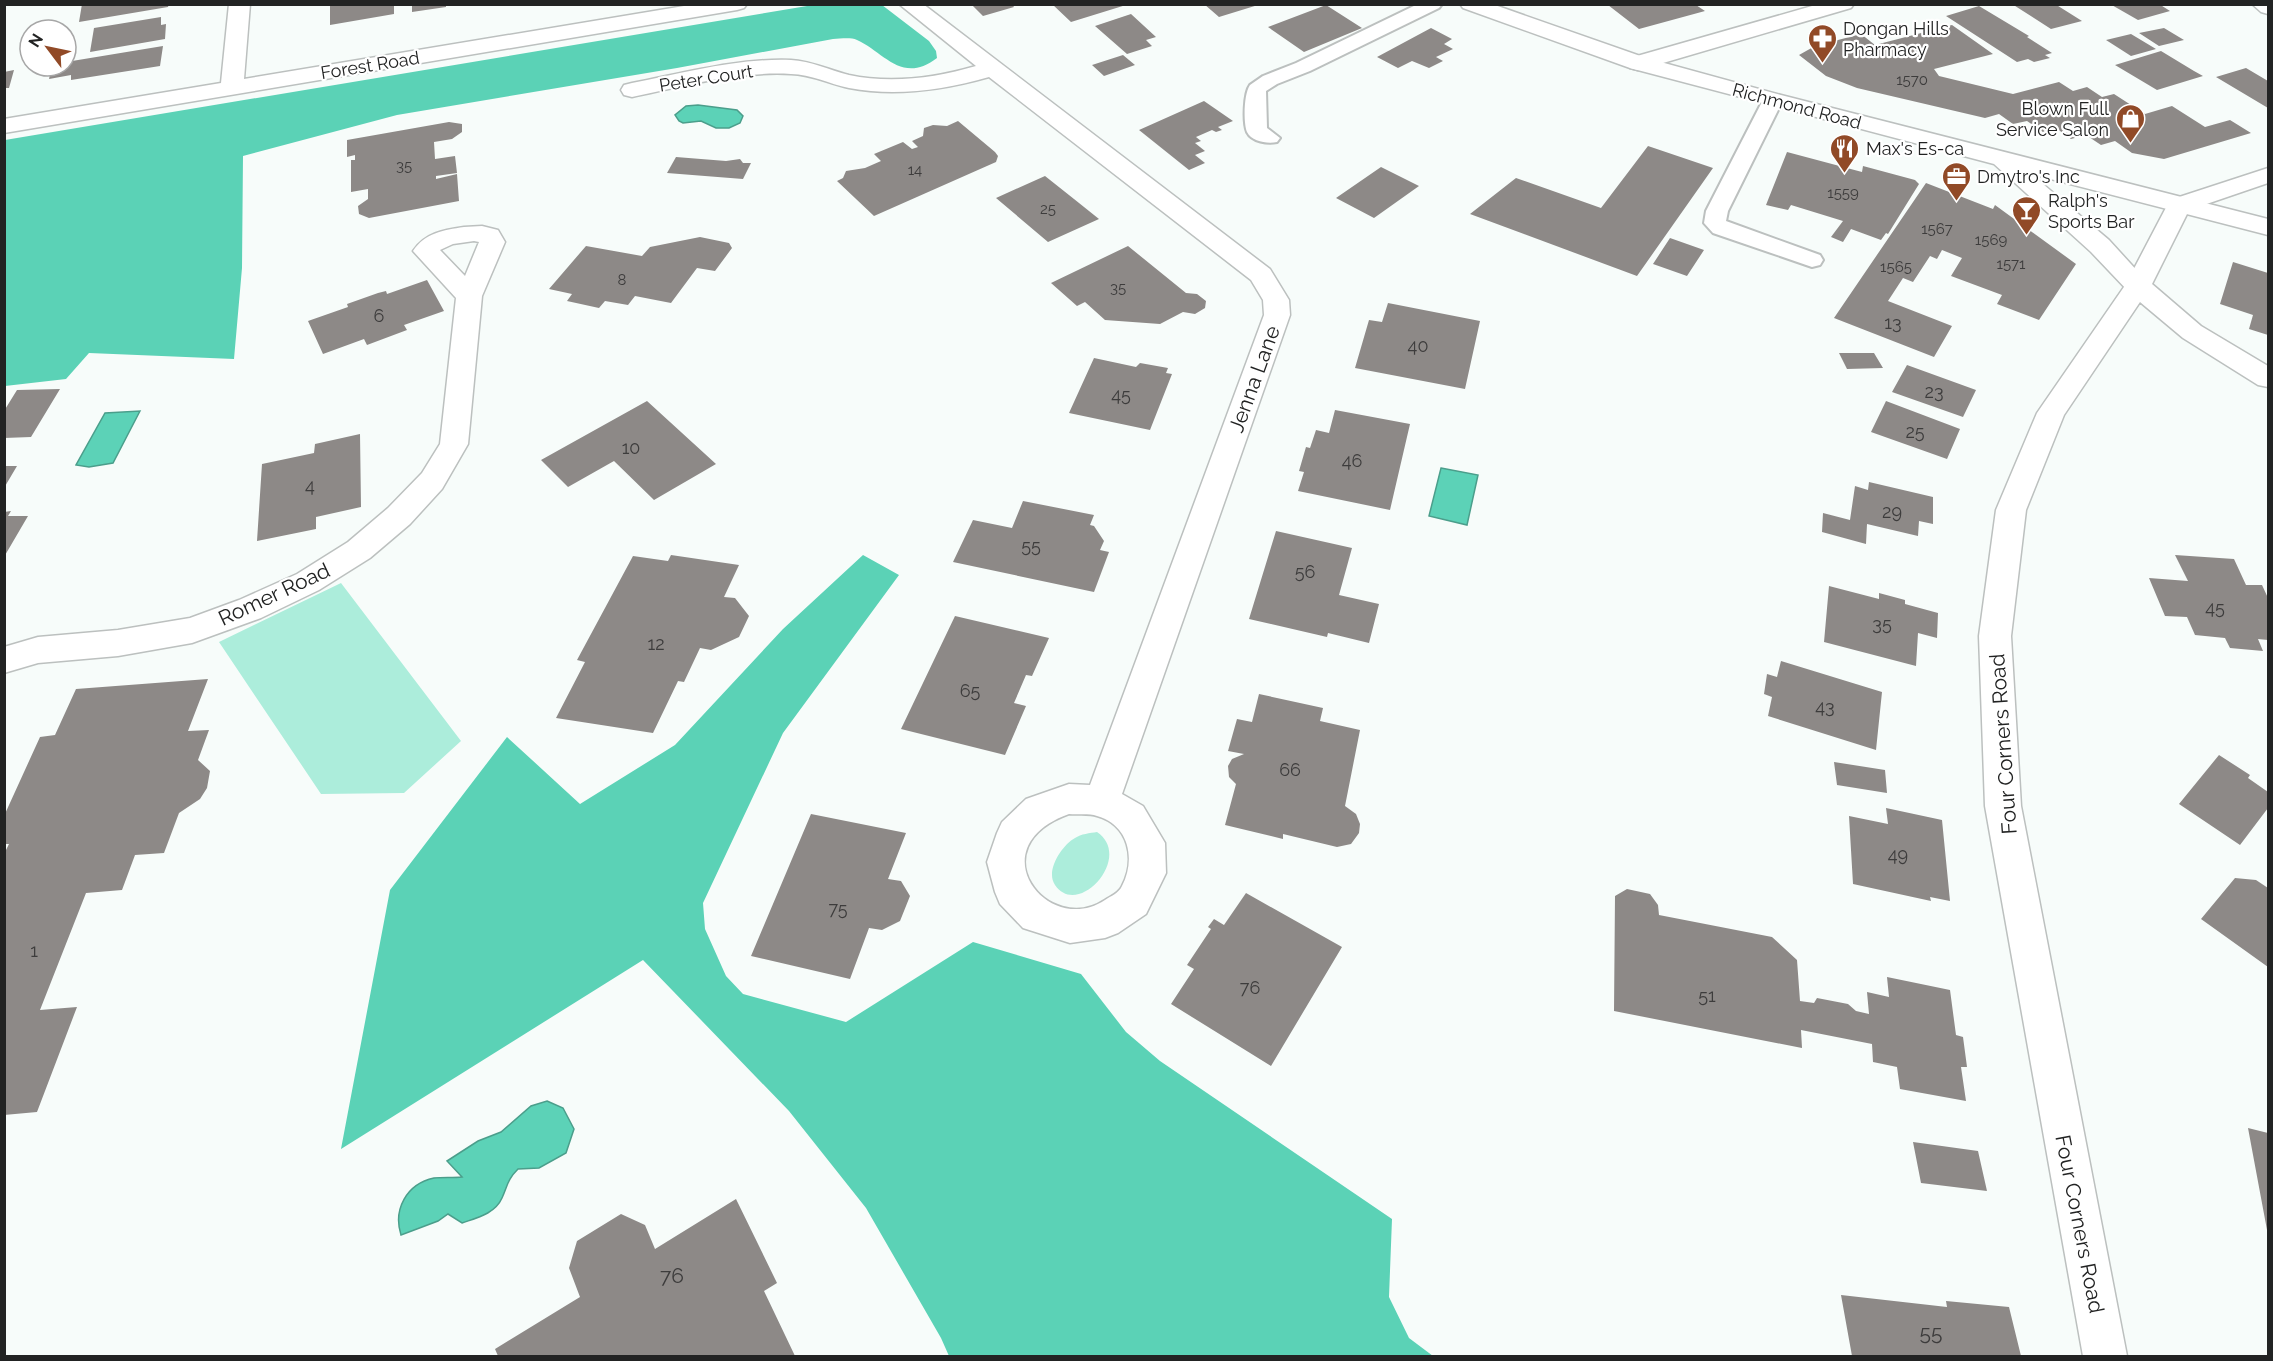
<svg xmlns="http://www.w3.org/2000/svg" width="2273" height="1361" font-family="Raleway,sans-serif">
	<rect width="100%" height="100%" fill="#f7fcfa"/>
	<path fill="#aceddb" d="M341,583L461,741L404,793L321,794L219,642Z
		M1097,832C1134,857 1078,919 1055,885C1045,871 1062,845 1075,838C1081,834 1090,833 1097,832Z"/>
	<path fill="#5bd2b6" d="M819,4L882,5L929,41L936,51L937,58C902,85 884,52 857,40C850,37 840,39 833,39L677,68L397,115L243,156L242,268L234,359L89,353L66,379L5,386V140Z
		M863,555L899,575L783,733L703,903L705,929L726,976L743,994L846,1022L973,942L1081,974L1126,1032L1160,1061L1392,1219L1389,1297L1409,1338L1433,1356H949L941,1338L866,1208L789,1111L643,960L341,1149L390,890L507,737L580,804L675,745L783,629Z"/>
	<path fill="#5cd2b7" stroke="#4b9e8b" stroke-width="1.5" d="M698,105L737,110L743,116L740,123L729,128H716L701,121L683,123L679,121L675,115L686,106Z
		M140,411L113,463L89,467L76,465L105,413Z
		M1441,468L1478,475L1467,525L1429,516Z
		M547,1101L563,1108L574,1129L566,1153L539,1168L518,1169C507,1180 508,1185 502,1198C495,1214 476,1218 462,1223L448,1214L438,1221L401,1235C393,1210 406,1184 434,1178C443,1177 453,1178 462,1177L447,1161L478,1141L501,1132L531,1106Z"/>
	<path fill="#8d8987" d="M82,4H169L168,7L79,22Z
		M330,4H394V14L330,25Z
		M412,4H446V7L412,12Z
		M971,4H1012L1014,7L983,16Z
		M1052,4H1126V5L1071,22Z
		M1204,4H1258V5L1219,17Z
		M2012,4H2055L2082,21L2051,29Z
		M2110,4H2159L2170,11L2138,20Z
		M1326,5L1362,28L1304,52L1268,27Z
		M1608,5H1696L1705,11L1639,29Z
		M1979,6L2029,36L2027,37L2052,53L2045,55L2050,58L2034,62L2028,59L2017,62L1946,16Z
		M1131,14L1156,37L1146,40L1152,46L1127,54L1095,26Z
		M161,17V25L166,24L165,39L90,52L94,28Z
		M1952,25L1993,54L1934,69L1939,76L2013,94L2059,82L2073,91L2087,87L2102,97L2114,94L2145,114L2172,106L2205,127L2230,120L2251,133L2164,159L2132,153L2115,141L2101,145L2086,135L2071,139L2056,128L2043,132L2027,121L2013,124L1999,114L1985,118L1857,88L1826,76L1799,55L1815,46L1861,34L1875,45Z
		M1431,28L1452,39L1444,44L1453,49L1436,57L1443,61L1429,68L1412,61L1398,68L1377,57Z
		M2164,28L2184,40L2159,46L2139,33Z
		M2131,34L2156,49L2131,56L2106,40Z
		M163,46L160,66L71,80V75L49,79L52,66H66V62Z
		M2161,51L2194,71L2203,76L2157,90L2115,65Z
		M1123,55L1135,65L1104,76L1092,65Z
		M2246,68L2268,81V108L2216,77Z
		M14,70L9,88H4V72Z
		M1204,101L1233,121L1218,127L1222,130L1216,132L1212,130L1196,137L1201,141L1195,143L1205,151L1195,155L1205,163L1189,170L1139,130Z
		M958,121L995,152L998,156L996,162L874,216L837,181L843,178L846,171L865,168L881,161L874,154L903,142L912,149L918,147L912,141L923,136L924,128L933,125L947,126Z
		M449,122L462,124V132L452,139L434,142L435,159L455,156L457,173L436,176V179L457,174L459,201L369,218L359,214L358,206L368,199V189L351,192V160H355V155L347,157V140Z
		M1648,146L1713,168L1637,276L1470,214L1516,178L1601,208Z
		M1787,152L1862,172L1863,166L1915,180L1919,184L1888,234L1886,233L1881,240L1851,229L1843,242L1831,237L1843,221L1791,205L1788,210L1766,205Z
		M676,157L726,161L740,159L743,163H751L743,179L667,173Z
		M1381,167L1419,186L1374,218L1336,198Z
		M1045,176L1074,199L1099,219L1048,242L996,198Z
		M1926,183L1993,209L1995,205L2076,264L2039,320L1997,304L2002,295L1951,276L1962,258L1942,250L1937,259L1930,256L1913,282L1903,278L1888,301L1952,326L1934,357L1834,318Z
		M700,237L729,243L732,248L715,271L697,268L671,303L635,296L628,305L605,301L599,308L567,301L572,294L549,289L586,246L642,256L650,247Z
		M1670,238L1704,250L1687,276L1653,264Z
		M1128,246L1186,293L1197,294L1206,301L1205,308L1195,314L1183,312L1160,324L1105,320L1085,302L1077,306L1051,283Z
		M2233,262L2268,273V335L2249,329L2253,315L2220,304Z
		M427,280L444,311L404,325L407,330L367,345L364,339L323,354L308,321L348,307L347,304L378,293L386,291L387,294Z
		M1388,303L1480,321L1465,389L1355,368L1369,320L1382,322Z
		M1839,353H1874L1883,368L1847,369Z
		M1094,358L1136,367L1140,363L1168,368L1166,373L1172,374L1150,430L1069,413Z
		M1907,365L1976,390L1963,417L1892,392Z
		M60,389L31,437L4,438V411L17,390Z
		M647,401L716,464L654,500L614,461L568,487L541,460Z
		M1886,401L1960,429L1947,459L1871,432Z
		M1335,410L1410,424L1390,510L1298,491L1304,472L1299,471L1306,447L1310,448L1316,430L1329,433Z
		M360,434L361,507L316,517V529L257,541L262,464L314,453L315,444Z
		M4,466H17L4,488Z
		M1869,482L1933,497V524L1919,521L1918,536L1867,524L1866,544L1822,532L1823,513L1850,520L1855,486L1868,490Z
		M1023,501L1094,515L1090,525L1094,526L1104,541L1100,550L1109,552L1094,592L953,562L973,520L1012,528Z
		M11,511L8,516H28L4,557V512Z
		M1276,531L1352,548L1339,595L1379,604L1369,643L1328,633L1327,637L1249,619Z
		M671,555L739,565L724,597L735,598L749,616L739,637L711,650L700,648L684,682L678,681L653,733L556,718L585,662L577,660L633,556L668,561Z
		M2175,555L2234,559L2246,585H2262L2268,598V640L2258,639L2263,651L2230,648L2225,638L2195,635L2187,617L2165,616L2149,578L2188,581Z
		M1829,586L1879,599V593L1905,600V604L1938,613L1937,638L1918,633L1916,666L1824,642Z
		M955,616L1049,638L1032,676L1026,675L1014,703L1026,706L1005,755L901,729Z
		M1781,661L1882,692L1876,750L1768,716L1772,697L1764,694L1767,674L1777,677Z
		M208,679L188,731L209,730L198,760L210,771L207,788L200,799L179,813L164,853L135,855L122,890L86,893L40,1010L77,1007L37,1112L4,1115V854L9,844H4V816L40,737L55,735L76,689Z
		M1259,694L1323,708L1320,721L1360,730L1345,806L1356,814L1360,824L1359,833L1351,844L1337,847L1283,834V839L1225,825L1236,784L1229,777L1228,766L1232,759L1244,754L1228,751L1237,719L1252,722Z
		M2219,755L2250,775L2248,778L2268,792V808L2240,845L2179,804Z
		M1834,762L1885,770L1887,793L1837,785Z
		M1886,808L1942,820L1950,901L1930,897L1931,901L1853,884L1849,816L1888,824Z
		M811,814L906,833L888,879L901,881L910,896L900,921L882,930L869,928L850,979L751,956Z
		M2235,878L2256,880L2268,888V967L2201,919Z
		M1627,889L1650,894L1658,905L1659,915L1772,937L1797,960L1800,1001L1814,1003L1817,998L1848,1004L1856,1011L1869,1014L1867,992L1889,997L1887,977L1950,990L1956,1035L1963,1037L1967,1067H1961L1966,1101L1900,1089L1897,1067L1873,1062L1872,1044L1801,1030L1802,1048L1614,1011L1615,896Z
		M1246,893L1342,947L1271,1066L1171,1004L1194,969L1187,965L1211,929L1208,927L1214,919L1224,925Z
		M2248,1128L2268,1133V1230H2267Z
		M1913,1142L1978,1151L1987,1191L1921,1183Z
		M736,1199L777,1283L764,1291L795,1356H498L495,1349L580,1297L569,1268L577,1241L621,1214L645,1225L655,1249Z
		M1841,1295L1947,1307L1946,1301L2009,1307L2021,1356H1852Z"/>
	<g fill="none" stroke-linecap="round" stroke-linejoin="round">
		<defs>
			<path id="service" d="M1418,4H1442L1439,8L1310,71L1277,84L1266,91L1267,128L1280,138L1277,142C1268,144 1252,142 1247,132C1243,122 1244,93 1250,85L1263,76L1296,63Z
				M1773,94L1780,96L1783,100L1728,211L1726,221L1820,255L1823,260L1820,265L1812,267L1713,233L1704,223L1706,211L1763,100L1766,96Z"/>
			<path id="minor" d="M229,4H250L244,79L696,4H747L744,8L737,10L4,133V119L221,83Z
				M899,4H923L1270,269L1289,300L1290,315L1122,794L1143,806L1165,843L1166,873L1146,914L1118,933L1105,938L1070,943L1023,928L1000,904L995,892L987,862L997,833L1002,822L1026,799L1069,784L1090,785L1264,315L1263,300L1251,280L989,77C943,90 896,97 849,88C829,84 811,74 791,74C737,71 684,86 632,97L624,95L621,90L624,85L632,83C684,73 737,58 791,60C811,61 829,70 849,75C891,84 935,78 976,66ZM1069,814C1077,815 1089,813 1097,816C1129,825 1136,859 1122,886C1119,893 1111,896 1105,900C1048,938 977,847 1069,814Z
				M1819,4H1854L1851,8L1646,68L1638,70L1630,68L1627,63L1630,58Z
				M2252,4H2268V14L2261,12Z
				M2268,168V183L2189,210L2152,284L2201,326L2268,366V387L2258,385L2183,338L2140,302L2064,415L2026,510L2011,636L2021,806L2127,1356H2083L1985,806L1979,636L1996,510L2037,413L2126,284L2170,200Z
				M464,227L482,226L498,230L505,242L482,296L468,444L442,489L410,524L370,558L319,590L261,618L192,643L118,656L38,663L4,673V647L38,637L118,630L190,618L239,600L297,574L348,542L388,508L422,473L440,444L456,298L413,251C425,233 443,230 464,227ZM474,241L479,242L465,276L440,250L453,244Z"/>
			<path id="secondary" d="M1460,4H1492L1646,58L1781,95L2268,219V235L2031,174L2109,240L2151,286L2147,292L2138,294L2129,292L2091,252L1994,164L1630,68L1463,8Z"/>
		</defs>
		<use href="#service" stroke="#bcc0bf" stroke-width="4"/>
		<use href="#minor" stroke="#bcc0bf" stroke-width="3"/>
		<use href="#secondary" stroke="#bcc0bf" stroke-width="3"/>
		<use href="#service" fill="#fff" fill-rule="evenodd"/>
		<use href="#minor" fill="#fff" fill-rule="evenodd"/>
		<use href="#secondary" fill="#fff" fill-rule="evenodd"/>
	</g>
	<defs>
		<symbol id="pharmacy-pin" viewBox="-11 -11 22 30"><path d="M0 17L-7.5 6A9.5 9.5 0 1 1 7.5 6Z" fill="#914a27" stroke="#fff"/><path d="M-2-6h4v4h4v4h-4v4h-4v-4h-4v-4h4Z" fill="#fff"/></symbol>
		<symbol id="shop-pin" viewBox="-11 -11 22 30"><path d="M0 17L-7.5 6A9.5 9.5 0 1 1 7.5 6Z" fill="#914a27" stroke="#fff"/><path d="M-5-2.5h2.3a2.7 3.5 0 0 1 5.4 0H5L5.5 6h-11ZM-1.5-2.5h3a1.5 2.3 0 0 0-3 0Z" fill="#fff"/></symbol>
		<symbol id="restaurant-pin" viewBox="-11 -11 22 30"><path d="M0 17L-7.5 6A9.5 9.5 0 1 1 7.5 6Z" fill="#914a27" stroke="#fff"/><path d="M-5-6h1v4h1v-4h1v4h1v-4h1v5L-1.5 .5V6h-2V.5L-5-1ZM5-6V6H3V1.5H1.5Q1.5-4 5-6Z" fill="#fff"/></symbol>
		<symbol id="office-pin" viewBox="-11 -11 22 30"><path d="M0 17L-7.5 6A9.5 9.5 0 1 1 7.5 6Z" fill="#914a27" stroke="#fff"/><path d="M-6-3h4V-5.5h4V-3h4V5H-6ZM-1-4.5V-3h2v-1.5ZM-6 0V1H6V0Z" fill="#fff"/></symbol>
		<symbol id="bar-pin" viewBox="-11 -11 22 30"><path d="M0 17L-7.5 6A9.5 9.5 0 1 1 7.5 6Z" fill="#914a27" stroke="#fff"/><path d="M-6-5H6L.8 .8V4.5H3.5V6h-7V4.5H-.8V.8Z" fill="#fff"/></symbol>
	</defs>
	<g fill-rule="evenodd">
		<use href="#pharmacy-pin" x="1806" y="22" width="33" height="45"/>
		<use href="#shop-pin" x="2114" y="102" width="33" height="45"/>
		<use href="#restaurant-pin" x="1828" y="132" width="33" height="45"/>
		<use href="#office-pin" x="1940" y="160" width="33" height="45"/>
		<use href="#bar-pin" x="2010" y="194" width="33" height="45"/>
	</g>
	<g text-anchor="middle" dominant-baseline="central" stroke-width="4.5" stroke-linejoin="round" paint-order="stroke">
		<g font-size="15" fill="#3d3c3c">
			<text x="1912" y="80">1570</text>
			<text x="404" y="166">35</text>
			<text x="915" y="170">14</text>
			<text x="1843" y="193">1559</text>
			<text x="1048" y="209">25</text>
			<text x="1937" y="229">1567</text>
			<text x="1991" y="240">1569</text>
			<text x="2011" y="264">1571</text>
			<text x="1896" y="267">1565</text>
			<text x="622" y="280">8</text>
			<text x="1118" y="288">35</text>
		</g>
		<g font-size="18" fill="#222323" stroke="#fff" text-anchor="start">
			<text x="1843" y="28">Dongan Hills<tspan x="1843" dy="21">Pharmacy</tspan></text>
			<text x="2109" y="108" text-anchor="end">Blown Full<tspan x="2109" dy="21">Service Salon</tspan></text>
			<text x="1866" y="148">Max's Es-ca</text>
			<text x="1977" y="176">Dmytro's Inc</text>
			<text x="2048" y="200">Ralph's<tspan x="2048" dy="21">Sports Bar</tspan></text>
		</g>
		<g font-size="18" fill="#222323" stroke="#fff">
			<text transform="translate(370 65) rotate(-9)">Forest Road</text>
			<text transform="translate(706 78) rotate(-9)">Peter Court</text>
			<text transform="translate(1797 106) rotate(15)">Richmond Road</text>
		</g>
		<g font-size="18" fill="#3d3c3c">
			<text x="379" y="315">6</text>
			<text x="1893" y="322">13</text>
			<text x="1418" y="345">40</text>
			<text x="1934" y="391">23</text>
			<text x="1121" y="394">45</text>
			<text x="1915" y="431">25</text>
			<text x="631" y="447">10</text>
			<text x="1352" y="460">46</text>
			<text x="310" y="485">4</text>
			<text x="1892" y="511">29</text>
			<text x="1031" y="545">55</text>
			<text x="1305" y="571">56</text>
			<text x="2215" y="607">45</text>
			<text x="1882" y="623">35</text>
			<text x="656" y="643">12</text>
			<text x="970" y="690">65</text>
			<text x="1825" y="706">43</text>
			<text x="1290" y="769">66</text>
			<text x="1898" y="854">49</text>
			<text x="838" y="908">75</text>
			<text x="34" y="950">1</text>
			<text x="1250" y="987">76</text>
			<text x="1707" y="995">51</text>
		</g>
		<g font-size="21" fill="#222323" stroke="#fff">
			<text transform="translate(1254 379) rotate(-70)">Jenna Lane</text>
			<text transform="translate(274 594) rotate(-25)">Romer Road</text>
			<text transform="translate(2003 744) rotate(-94)">Four Corners Road</text>
			<text transform="translate(2080 1224) rotate(79)">Four Corners Road</text>
		</g>
		<g font-size="21" fill="#3d3c3c">
			<text x="672" y="1275">76</text>
			<text x="1931" y="1332">55</text>
		</g>
	</g>
	<rect width="2273" height="1361" fill="none" stroke="#222323" stroke-width="12"/>
	<g transform="translate(48 48) rotate(302)"><circle r="28" fill="#ffffff" stroke="#a7a7a7" stroke-width="1.5"/>
	<path d="M0-4.5L10 22L0 15L-10 22Z" fill="#914a27"/>
	<text y="-9" font-size="16" font-weight="bold" text-anchor="middle" fill="#222323">N</text>
	</g>
</svg>
